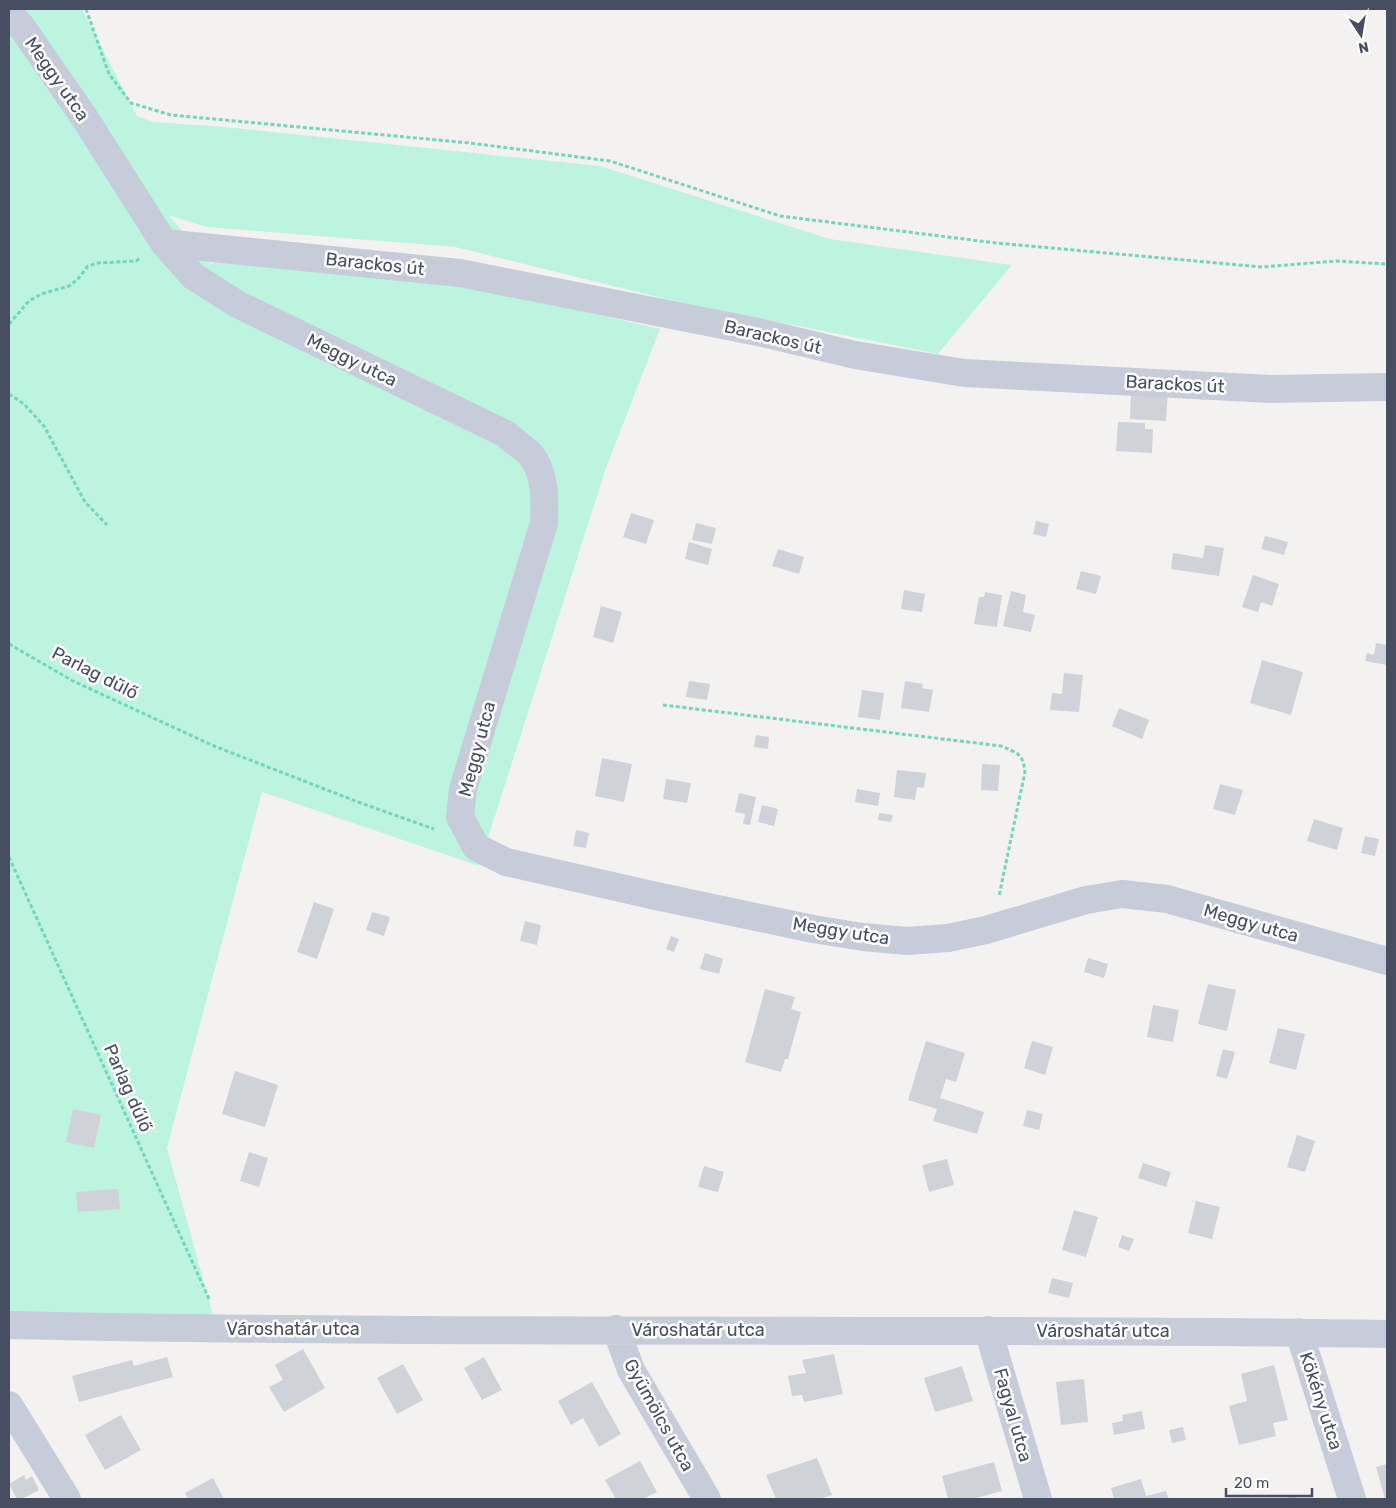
<svg xmlns="http://www.w3.org/2000/svg" width="1396" height="1508" font-family="Rubik,sans-serif">
	<rect width="100%" height="100%" fill="#f4f2f1"/>
	<path fill="#bdf4e0" d="M9,9H82L137,116L153,122L225,127L600,166L830,239L1012,265L938,354L678,302L455,247L206,227L168,215L213,265V255L470,285L660,329L606,468L479,866L262,792L167,1148L216,1326L9,1317Z"/>
	<path fill="#d0d2d9" d="M1131,388L1168,390L1166,421L1130,419Z
		M1118,422L1145,423V429H1153L1152,453L1116,451Z
		M631,513L654,520L646,544L623,537Z
		M1036,521L1049,524L1046,537L1033,534Z
		M696,523L716,528L712,544L692,540Z
		M1265,536L1288,542L1284,555L1261,549Z
		M689,542L712,549L708,565L685,559Z
		M1205,545L1224,548L1219,576L1171,569L1173,553L1203,558Z
		M778,549L804,557L799,574L772,566Z
		M1081,571L1101,576L1096,594L1076,589Z
		M1253,575L1279,584L1272,606L1261,602L1258,612L1242,607Z
		M904,590L925,594L922,612L901,609Z
		M1011,591L1026,595L1023,612L1035,615L1031,632L1003,626Z
		M985,592L1002,595L997,627L974,624L979,597H984Z
		M601,606L622,612L613,643L593,637Z
		M1376,643L1387,645V665L1365,661L1367,653L1374,655Z
		M1262,660L1303,672L1291,715L1250,703Z
		M1064,673L1083,675L1079,712L1050,710L1052,693L1062,694Z
		M689,681L710,684L707,700L686,697Z
		M905,681L923,684L922,688L933,690L929,712L901,708Z
		M862,690L884,693L880,720L858,717Z
		M1119,708L1149,720L1142,739L1112,726Z
		M756,735L769,737L768,749L754,747Z
		M602,758L632,764L624,802L595,796Z
		M982,764L1000,765L998,791L981,790Z
		M897,770L926,773L924,788L917,787L915,800L894,797Z
		M666,779L691,783L687,803L663,799Z
		M1220,784L1243,790L1235,815L1213,809Z
		M857,789L880,793L878,806L855,802Z
		M739,793L756,797L750,825L743,824L745,814L735,812Z
		M762,805L778,809L774,826L758,822Z
		M879,813L893,815L891,822L878,820Z
		M1314,819L1343,828L1337,850L1307,841Z
		M576,830L589,833L586,848L573,846Z
		M1365,836L1379,839L1375,856L1361,853Z
		M314,902L334,909L317,959L297,952Z
		M372,912L390,917L384,936L366,930Z
		M525,921L541,925L537,945L520,941Z
		M671,936L679,939L674,952L666,949Z
		M705,953L723,959L719,974L700,969Z
		M1088,958L1108,964L1104,978L1084,972Z
		M1208,984L1236,990L1227,1031L1198,1024Z
		M765,989L795,997L791,1009L801,1012L788,1059H785L781,1072L745,1062Z
		M1153,1005L1179,1010L1173,1042L1147,1037Z
		M1278,1028L1305,1034L1296,1070L1269,1063Z
		M926,1041L965,1053L956,1082L946,1079L940,1098L984,1112L977,1134L933,1121L937,1109L908,1100Z
		M1032,1041L1053,1047L1045,1075L1024,1068Z
		M1223,1049L1235,1052L1227,1079L1216,1076Z
		M235,1071L278,1085L265,1127L222,1114Z
		M73,1109L101,1115L94,1148L66,1142Z
		M1027,1110L1043,1114L1039,1130L1023,1126Z
		M1297,1135L1315,1141L1305,1172L1287,1167Z
		M249,1152L268,1158L259,1187L240,1181Z
		M947,1159L954,1185L929,1192L922,1165Z
		M1143,1163L1171,1172L1166,1187L1138,1178Z
		M704,1166L724,1172L718,1192L698,1187Z
		M118,1189L120,1209L78,1212L76,1192Z
		M1196,1201L1220,1207L1212,1239L1188,1233Z
		M1074,1210L1098,1217L1086,1257L1062,1250Z
		M1122,1235L1134,1239L1129,1251L1118,1247Z
		M1052,1278L1073,1283L1069,1298L1048,1293Z
		M303,1349L325,1388L284,1412L269,1387L283,1380L275,1365Z
		M834,1354L843,1394L804,1402L802,1395L792,1396L788,1376L806,1373L802,1360Z
		M167,1357L173,1377L79,1402L72,1376L132,1360L134,1366Z
		M484,1357L502,1390L482,1400L464,1368Z
		M403,1364L423,1400L397,1414L377,1378Z
		M1274,1365L1288,1420L1273,1423L1276,1436L1239,1445L1229,1406L1247,1401L1241,1374Z
		M962,1366L973,1401L935,1412L924,1378Z
		M1084,1379L1088,1422L1061,1425L1056,1382Z
		M592,1382L621,1434L599,1447L583,1418L571,1425L558,1401Z
		M1142,1411L1145,1429L1114,1435L1112,1423L1123,1421L1122,1415Z
		M121,1415L141,1450L105,1470L85,1435Z
		M1183,1427L1186,1440L1172,1443L1169,1430Z
		M817,1458L832,1495L819,1499H776L766,1475Z
		M640,1461L657,1492L643,1499H616L605,1480Z
		M994,1462L1002,1491L973,1499H948L942,1476Z
		M1387,1464V1499H1385L1376,1467Z
		M24,1475L26,1480L32,1476L39,1490L22,1499H17L9,1484Z
		M213,1478L224,1499H188L185,1493Z
		M1141,1479L1146,1496L1166,1491L1169,1499H1114L1111,1488Z
		M1296,1495L1297,1499H1283Z"/>
	<g fill="none" stroke-linecap="round" stroke-linejoin="round">
		<path stroke="#72d5be" stroke-width="3" stroke-dasharray="4 2.5" stroke-linecap="butt" d="M86,9L109,74L131,103L171,115L470,143L610,161L780,216L996,243L1262,267L1336,261L1387,264
			M9,324L29,301L41,294L69,286L77,280L88,266L98,263L136,261L140,258
			M9,394L24,404L44,426L85,502L107,525
			M9,644L73,681L214,746L358,802L434,829
			M663,705L1001,746C1017,753 1023,753 1025,772L999,896
			M9,857L210,1301"/>
		<path stroke="#c7ccda" stroke-width="28" d="M9,13L21,26L84,117L164,243L193,276L237,304L506,434C513,441 523,447 530,454C546,472 545,501 544,523L463,789L460,817L476,847L506,862L656,896L813,929L863,937L907,941L948,938L986,930L1086,900L1122,894L1167,899L1387,961
			M164,243L460,273L758,332L855,355L964,373L1270,389L1387,387
			M9,1325C468,1335 928,1327 1387,1334
			M616,1329L631,1370L707,1499
			M988,1330L1038,1499
			M1299,1332L1352,1499
			M9,1405L67,1499"/>
	</g>
	<g text-anchor="middle" dominant-baseline="central" stroke-width="5" stroke-linejoin="round" paint-order="stroke">
		<g font-size="18" fill="#474e61" stroke="#fff">
			<text transform="translate(57 79) rotate(55)">Meggy utca</text>
			<text transform="translate(375 264) rotate(6)">Barackos út</text>
			<text transform="translate(773 337) rotate(13)">Barackos út</text>
			<text transform="translate(352 360) rotate(26)">Meggy utca</text>
			<text transform="translate(1175 384) rotate(3)">Barackos út</text>
			<text transform="translate(95 673) rotate(27)">Parlag dűlő</text>
			<text transform="translate(477 749) rotate(-75)">Meggy utca</text>
			<text transform="translate(1251 923) rotate(16)">Meggy utca</text>
			<text transform="translate(841 931) rotate(9)">Meggy utca</text>
			<text transform="translate(128 1088) rotate(66)">Parlag dűlő</text>
			<text x="293" y="1329">Városhatár utca</text>
			<text x="698" y="1330">Városhatár utca</text>
			<text x="1103" y="1331">Városhatár utca</text>
			<text transform="translate(1321 1401) rotate(72)">Kökény utca</text>
			<text transform="translate(659 1415) rotate(61)">Gyümölcs utca</text>
			<text transform="translate(1013 1415) rotate(74)">Fagyal utca</text>
		</g>
	</g>
	<rect width="1396" height="1508" fill="none" stroke="#474e61" stroke-width="20"/>
	<g transform="translate(1361 35) rotate(168)" stroke="#ffffff" stroke-width="4" paint-order="stroke">
	<path d="M0-4L9 19L0 12L-9 19Z" fill="#474e61"/>
	<text y="-8" font-size="14" font-weight="bold" text-anchor="middle" fill="#474e61">N</text>
	</g>
	<path d="M1226 1488v8h86v-8" fill="none" stroke="#474e61" stroke-width="2.5"/>
	<text x="1234" y="1488" font-size="15" fill="#474e61" stroke="#ffffff" stroke-width="4" paint-order="stroke">20 m</text>
</svg>
